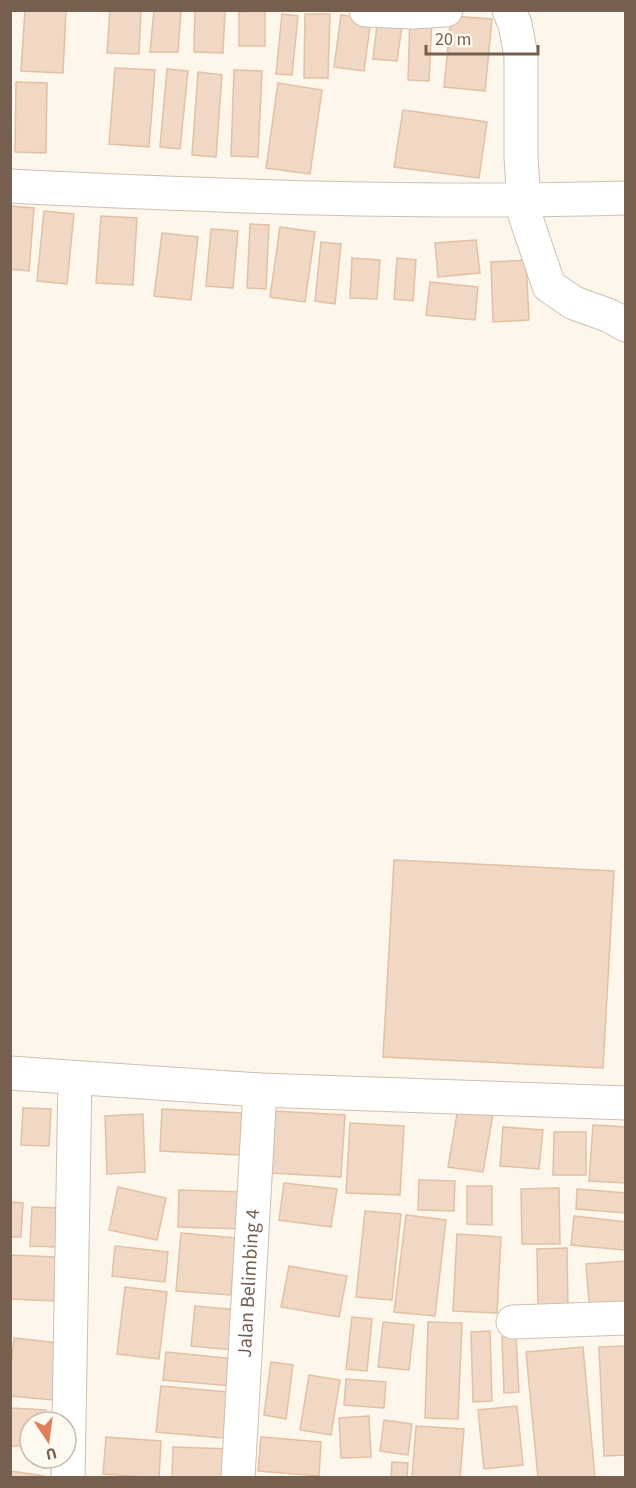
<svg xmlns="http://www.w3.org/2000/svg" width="636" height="1488" font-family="'Source Sans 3',sans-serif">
	<rect width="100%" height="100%" fill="#fcf6eb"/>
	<path fill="#f0d8c4" stroke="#e2c0a5" stroke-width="1.5" d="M25,10H66L63,73L21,71Z
		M110,10H141L139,54L107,53Z
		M154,10H181L178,52H150Z
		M195,10H225L223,53L194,52Z
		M265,11V46H239V12Z
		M282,14L298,16L292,75L276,74Z
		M305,14H330L328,78H304Z
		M341,15L371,19L364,71L334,67Z
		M378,16L403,19L397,61L373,59Z
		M451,16L492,19L485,91L444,87Z
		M410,17L432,18L429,81L408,80Z
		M115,68L155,70L149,147L109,144Z
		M167,69L188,71L180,149L160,147Z
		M234,70L262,71L258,157L231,156Z
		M198,72L222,75L216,157L192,155Z
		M16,82L47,83L46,153L15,152Z
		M278,83L322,90L310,174L266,168Z
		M403,110L487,122L479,178L394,167Z
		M10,206L34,208L29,271L10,269Z
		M44,211L74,214L67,284L37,281Z
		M101,216L137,218L133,285L96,283Z
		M250,224L269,225L266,289L247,288Z
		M280,227L315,232L305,302L270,297Z
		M211,229L238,231L233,288L206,286Z
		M162,233L198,237L191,300L154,296Z
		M476,240L480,273L438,277L435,243Z
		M321,242L341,244L335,304L315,301Z
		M352,258L380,260L377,299L350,298Z
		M397,258L416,260L413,301L394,299Z
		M526,260L529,320L493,322L491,262Z
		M430,282L478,287L475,320L426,315Z
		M394,860L614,871L603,1068L383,1057Z
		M23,1108L51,1109L49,1146L21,1145Z
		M458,1108L493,1114L483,1172L448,1167Z
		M162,1109L242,1113L240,1155L160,1151Z
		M274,1111L345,1115L341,1177L271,1173Z
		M143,1114L145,1172L107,1174L105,1116Z
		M350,1123L404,1126L400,1195L346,1193Z
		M593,1125L626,1127V1183L589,1181Z
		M503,1127L543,1130L539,1169L500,1166Z
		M554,1132H586V1175H553Z
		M419,1180L455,1181L454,1211L418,1210Z
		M284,1183L337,1189L331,1227L279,1220Z
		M467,1186H492V1225L467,1224Z
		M118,1187L166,1198L157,1240L109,1230Z
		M559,1188L560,1244H522L521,1189Z
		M577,1189L626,1193V1213L576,1209Z
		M179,1190L245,1192L244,1229L178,1227Z
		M10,1202L23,1203L21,1237H10Z
		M32,1207L58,1208L57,1247L30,1246Z
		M365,1211L401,1214L392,1300L356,1297Z
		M406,1215L446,1220L435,1316L394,1312Z
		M574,1216L626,1222L624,1250L571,1245Z
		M181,1233L236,1238L231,1295L176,1291Z
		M457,1234L501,1237L497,1313L453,1311Z
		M115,1246L168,1252L165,1282L112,1276Z
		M567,1248L568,1310L538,1311L537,1249Z
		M10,1255L56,1257L54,1301L10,1299Z
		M626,1261V1311L590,1314L586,1264Z
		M289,1266L347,1276L339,1317L281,1307Z
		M125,1287L167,1292L159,1359L117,1354Z
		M195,1306L239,1310L234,1350L191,1346Z
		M352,1317L372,1319L367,1371L346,1369Z
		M383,1322L414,1325L409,1370L378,1367Z
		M428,1322L462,1323L458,1419L425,1418Z
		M490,1331L492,1401L473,1402L471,1332Z
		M516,1336L519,1392L504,1393L502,1337Z
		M14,1338L59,1343L53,1400L10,1396V1376Z
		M626,1346V1455L604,1456L599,1347Z
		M583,1347L595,1478H538L526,1352Z
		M166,1352L235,1359L232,1386L163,1380Z
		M271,1362L293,1365L286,1419L264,1415Z
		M309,1375L340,1380L331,1435L300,1430Z
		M346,1379L386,1382L384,1408L344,1405Z
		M161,1386L238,1393L234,1439L156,1432Z
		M517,1406L523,1465L484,1469L478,1410Z
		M10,1408L46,1410L45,1422H30V1446H10Z
		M369,1416L371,1457L341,1458L339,1418Z
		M384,1420L412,1424L408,1455L380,1451Z
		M416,1426L464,1429L460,1478H412Z
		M106,1437L161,1441L159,1478L103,1474Z
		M261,1437L321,1442L319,1476L258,1471Z
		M173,1447L230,1449L229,1478H172Z
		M392,1462L408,1463L407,1478H391Z
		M10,1471L44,1476V1478H10Z"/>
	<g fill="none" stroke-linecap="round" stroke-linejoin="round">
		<defs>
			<g id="street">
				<path d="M366,10L414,12L446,10"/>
				<path d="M509,10L515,24L521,56V157L525,215L549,286L574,303L610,316L626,325"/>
				<path d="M10,186C215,196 420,204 626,198"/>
				<path d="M10,1073L260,1090L626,1103"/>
				<path d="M513,1322L626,1318"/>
				<path d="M68,1478L75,1078"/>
				<path id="s1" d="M238,1478L260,1090"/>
			</g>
		</defs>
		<use href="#street" stroke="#cebfb1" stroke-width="35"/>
		<use href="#street" stroke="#fff" stroke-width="33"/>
	</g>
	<g text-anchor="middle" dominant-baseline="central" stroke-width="4.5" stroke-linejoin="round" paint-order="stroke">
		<g font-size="20" fill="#765f4f" stroke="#fefaf1">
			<text stroke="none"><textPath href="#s1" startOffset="195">Jalan Belimbing 4</textPath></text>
		</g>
	</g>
	<rect width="636" height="1488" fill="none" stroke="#765f4f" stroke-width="24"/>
	<g transform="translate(48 1440) rotate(167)"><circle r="28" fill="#fefaf1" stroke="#c8bcb0" stroke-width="1.5"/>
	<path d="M0-4.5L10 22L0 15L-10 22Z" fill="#de7f57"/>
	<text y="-9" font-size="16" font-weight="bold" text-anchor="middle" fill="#765f4f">U</text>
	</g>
	<path d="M426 45v9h112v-9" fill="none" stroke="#765f4f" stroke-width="3"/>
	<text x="435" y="45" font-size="18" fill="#765f4f" stroke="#fefaf1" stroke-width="4.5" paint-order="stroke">20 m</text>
</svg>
